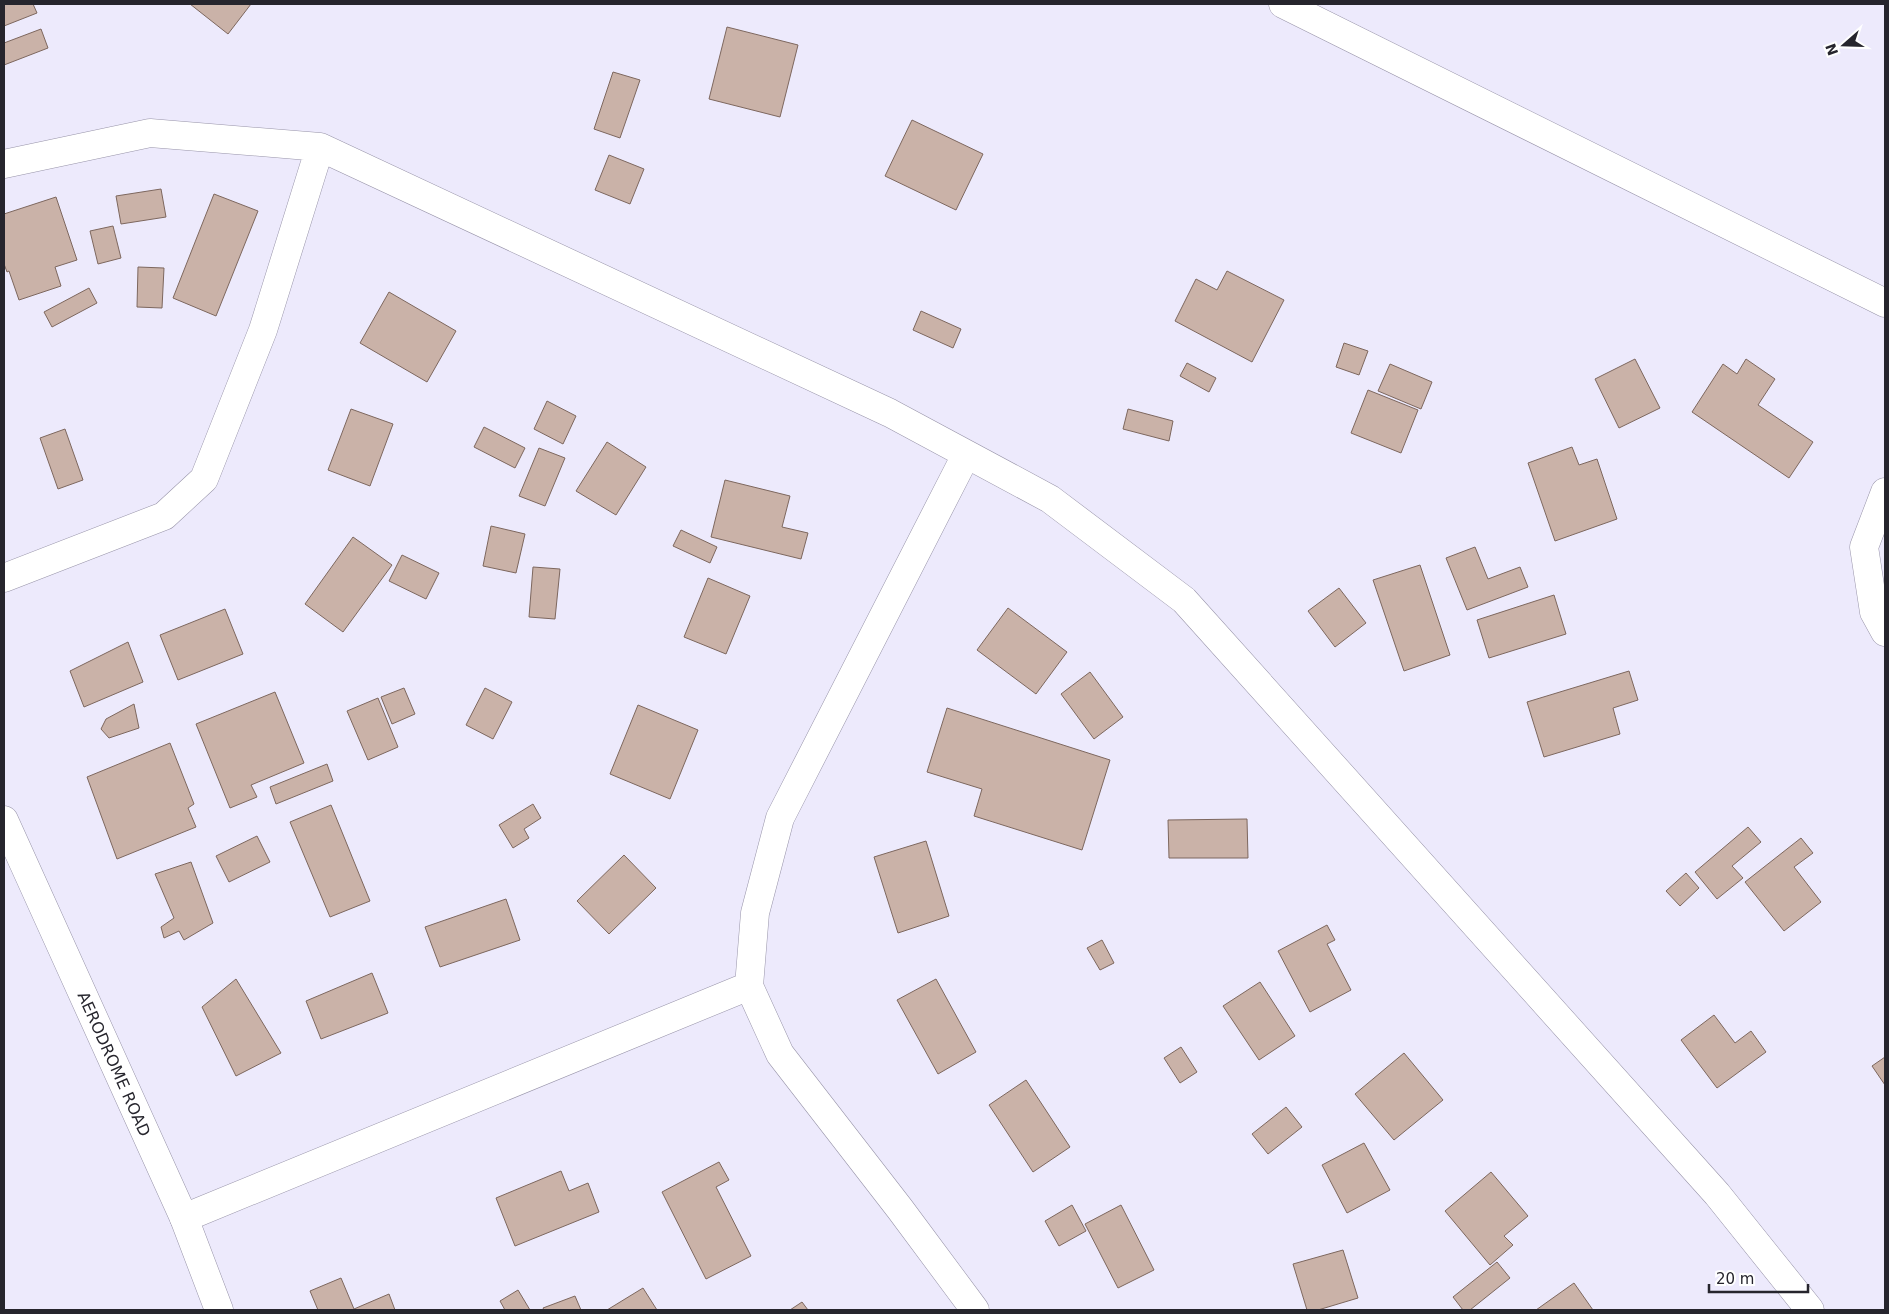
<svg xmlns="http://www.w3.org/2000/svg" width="1889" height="1314" font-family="'DejaVu Sans',sans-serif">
	<rect width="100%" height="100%" fill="#edeafc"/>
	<path fill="#cab2a8" stroke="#7d675e" d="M4,4H33L37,13L4,26Z
		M190,4H251L228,34Z
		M727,27L798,45L780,117L709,99Z
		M41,29L48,48L4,65V43Z
		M613,72L640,80L620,138L594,129Z
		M912,120L983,154L956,210L885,176Z
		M609,155L644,169L630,204L595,190Z
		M161,189L166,217L121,224L116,196Z
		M214,194L258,211L216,316L173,298Z
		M56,197L77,260L55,267L61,286L19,300L9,271L7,272L4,264V214Z
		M113,226L121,258L98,264L90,231Z
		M138,267L164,268L162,308L137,307Z
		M1227,271L1284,300L1252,362L1175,321L1196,279L1217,290Z
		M89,288L97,303L52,327L44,312Z
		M389,292L456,331L427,382L360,343Z
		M921,311L961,329L953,348L913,330Z
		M1344,343L1368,351L1359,375L1336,367Z
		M1635,359L1660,408L1619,428L1595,379Z
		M1746,359L1775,379L1758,405L1813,442L1789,478L1692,412L1723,364L1737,374Z
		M1187,363L1216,378L1209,392L1180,376Z
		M1390,364L1432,382L1421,409L1378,391Z
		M1368,390L1418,410L1401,453L1351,433Z
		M547,401L576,416L563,444L534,429Z
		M351,409L393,424L370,486L328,470Z
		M1128,409L1173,421L1169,441L1123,429Z
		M484,427L525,448L515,468L474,447Z
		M65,429L83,480L58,489L40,438Z
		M607,442L646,467L616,515L576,491Z
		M1572,447L1579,465L1597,459L1617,519L1555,541L1528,463Z
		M539,448L565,458L545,506L519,496Z
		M725,480L790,496L782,527L808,533L801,559L711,537Z
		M491,526L525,534L516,573L483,566Z
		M681,530L717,547L710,563L673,546Z
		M353,537L392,565L343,632L305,604Z
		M1475,547L1488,579L1520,567L1528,587L1467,610L1446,558Z
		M402,555L439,573L426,599L389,581Z
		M1420,565L1450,655L1404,671L1373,580Z
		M533,567L560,569L555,619L529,617Z
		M708,578L750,596L726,654L684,637Z
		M1339,588L1366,623L1335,647L1308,611Z
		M1554,595L1566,634L1489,658L1477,620Z
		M1008,608L1067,652L1036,694L977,650Z
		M225,609L243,654L178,680L160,635Z
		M128,642L143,682L84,707L70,671Z
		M1629,671L1638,700L1613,708L1620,734L1544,757L1527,702Z
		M1090,672L1123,717L1094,739L1061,694Z
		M404,688L415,714L392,724L381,697Z
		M485,688L512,702L493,739L466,725Z
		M275,692L304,763L251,785L257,797L230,808L196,724Z
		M378,698L398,747L368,760L347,711Z
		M134,704L139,728L109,738L101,729L106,719Z
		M638,705L698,730L670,799L610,774Z
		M947,708L1110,760L1082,850L974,816L982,789L927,772Z
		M170,743L194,804L188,808L196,827L117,859L87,777Z
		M327,764L333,781L276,804L270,787Z
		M533,804L541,818L524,829L529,838L513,848L499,825Z
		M331,805L370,901L330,917L290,822Z
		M1247,819L1248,858H1169L1168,820Z
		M1748,827L1761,842L1732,866L1743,878L1717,899L1695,872Z
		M257,836L270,862L229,882L216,856Z
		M1801,838L1813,853L1794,867L1821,902L1784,931L1745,882Z
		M926,841L949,916L898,933L874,857Z
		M624,855L656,888L609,934L577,901Z
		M191,862L213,923L184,940L179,931L164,938L161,927L174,918L155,874Z
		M1686,873L1699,888L1680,906L1666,891Z
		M506,899L520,940L440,967L425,927Z
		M1327,925L1335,940L1327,944L1351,990L1310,1012L1278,951Z
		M1102,940L1114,963L1100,970L1087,948Z
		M372,973L388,1013L321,1039L306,1001Z
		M236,979L281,1053L236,1076L202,1007Z
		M936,979L976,1052L938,1074L897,1000Z
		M1260,982L1295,1036L1259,1060L1223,1006Z
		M1714,1015L1735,1043L1751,1031L1766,1052L1717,1088L1681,1040Z
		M1181,1047L1197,1072L1180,1083L1164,1058Z
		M1404,1053L1443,1100L1394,1140L1355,1094Z
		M1885,1057V1085L1872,1066Z
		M1026,1080L1070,1147L1033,1172L989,1105Z
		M1286,1107L1302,1127L1268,1154L1252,1134Z
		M1364,1143L1390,1190L1347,1213L1322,1165Z
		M719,1162L729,1180L716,1187L751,1256L706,1279L662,1192Z
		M561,1171L569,1191L588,1183L599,1212L515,1246L496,1198Z
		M1491,1172L1528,1216L1504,1236L1513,1245L1490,1265L1445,1211Z
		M1072,1205L1086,1231L1059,1246L1045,1221Z
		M1121,1205L1154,1270L1118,1288L1085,1224Z
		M1343,1250L1358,1298L1318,1310H1307L1293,1264Z
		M1497,1262L1510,1278L1470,1310H1463L1453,1297Z
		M341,1278L354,1309L389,1294L395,1310H318L310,1291Z
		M1574,1283L1593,1310H1536Z
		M643,1288L657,1310H607Z
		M518,1290L530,1310H505L500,1301Z
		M575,1296L581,1310H544L543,1308Z
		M802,1302L808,1310H790Z"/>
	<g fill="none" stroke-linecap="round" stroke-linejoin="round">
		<defs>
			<path id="minor" d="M1283,4L1885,303
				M4,164L150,133L320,147L890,413L1050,499L1184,600L1717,1194L1810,1310
				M966,455L780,818L755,913L749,986L780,1054L900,1209L975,1310
				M1885,492L1864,547L1874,612L1885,632
				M4,578L164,516L204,479L263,330L320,147
				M184,1218L749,986"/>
			<path id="tertiary" d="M4,820L184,1218L219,1310"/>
		</defs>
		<use href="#minor" stroke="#9894a9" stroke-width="29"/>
		<use href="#tertiary" stroke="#9894a9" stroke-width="29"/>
		<use href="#minor" stroke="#fff" stroke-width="28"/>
		<use href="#tertiary" stroke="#fff" stroke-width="28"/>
	</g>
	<g text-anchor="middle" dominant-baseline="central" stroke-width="4" stroke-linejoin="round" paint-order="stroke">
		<g font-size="16" fill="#26252d" stroke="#fff">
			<text transform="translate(114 1064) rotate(66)">AERODROME ROAD</text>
		</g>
	</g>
	<rect width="1889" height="1314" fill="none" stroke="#26252d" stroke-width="10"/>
	<g transform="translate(1844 45) rotate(250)" stroke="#ffffff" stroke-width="4" paint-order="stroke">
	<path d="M0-4L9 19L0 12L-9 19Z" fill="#26252d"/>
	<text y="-8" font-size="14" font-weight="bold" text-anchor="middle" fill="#26252d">N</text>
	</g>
	<path d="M1709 1284v8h99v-8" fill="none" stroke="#26252d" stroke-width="2.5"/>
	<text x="1716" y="1284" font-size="15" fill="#26252d" stroke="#ffffff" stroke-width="4" paint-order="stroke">20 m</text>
</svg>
